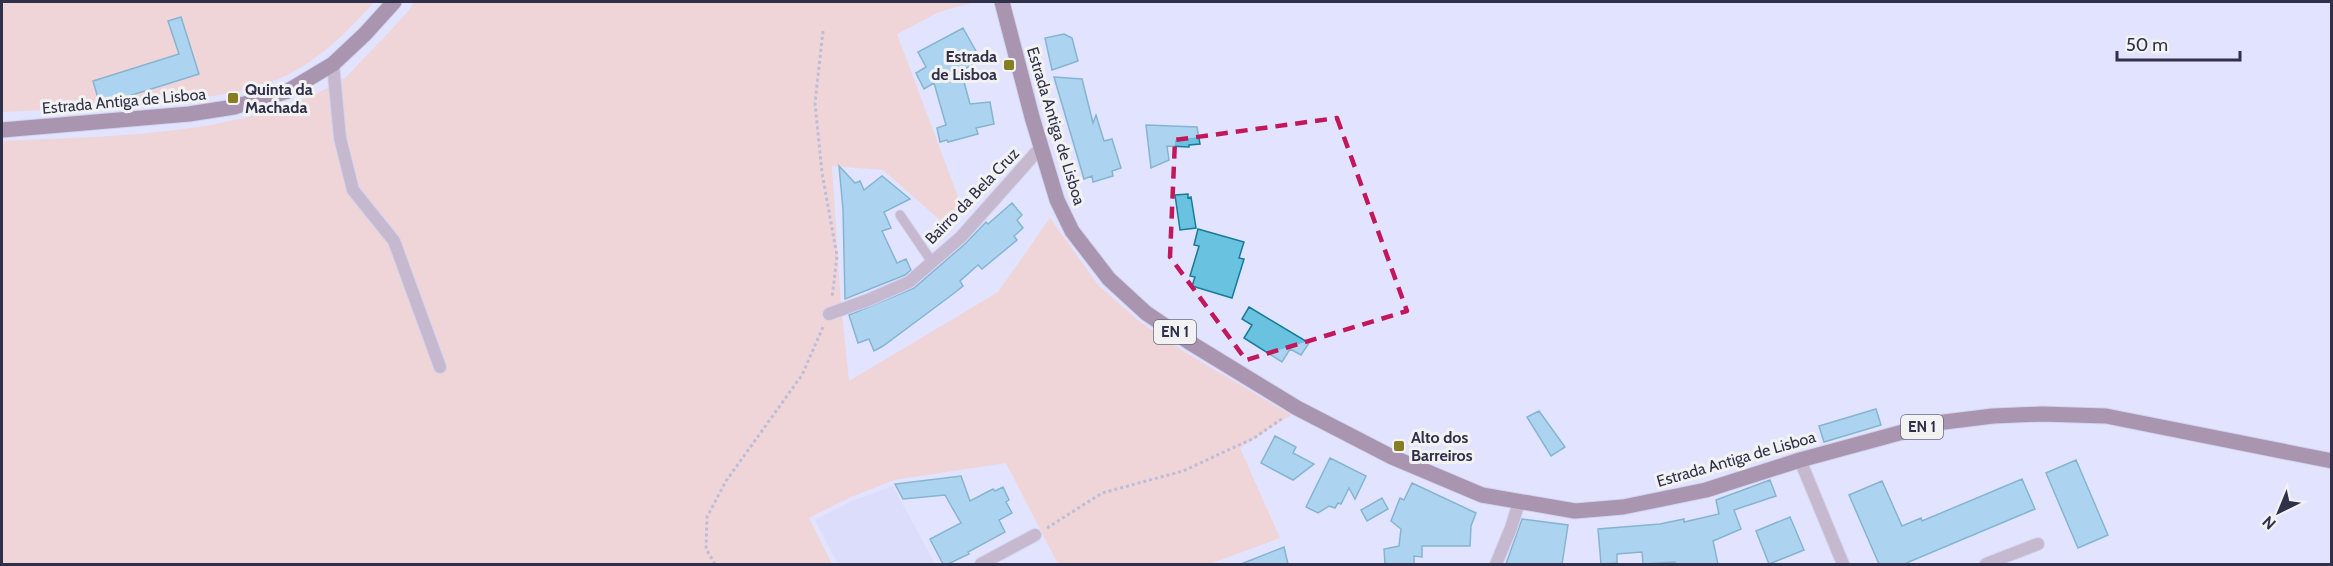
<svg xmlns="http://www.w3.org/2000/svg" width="2333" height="566" font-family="Cabin,sans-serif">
	<rect width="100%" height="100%" fill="#e1e3ff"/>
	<path fill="#d2d4f3" d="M893,486L935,564H838L815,520L852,501Z"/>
	<path fill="#ffc2a9" d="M2,2H374C348,31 320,60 283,77C245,94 194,99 153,103C102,107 52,110 2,112Z
		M414,2H975L939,12L897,34L964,213L956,222L941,221L883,170L832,166L841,304L849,381L998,292L1050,218L1099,286L1139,321L1183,351L1291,415L1240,448L1280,538L1210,564H1058L1006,463L894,480L851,497L809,518L832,564H2V141C108,136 250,137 343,79C350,75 356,66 362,60C378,44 394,27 409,10Z"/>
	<path fill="#6ac2e1" stroke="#157b98" stroke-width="1.5" d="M181,17L199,74L100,105L93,81L179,54L168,21Z
		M963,28L981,60L961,71L970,104L990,102L994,124L976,128L978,134L948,142L947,140L940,142L937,128L946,125L934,83L924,89L916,73L926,67L918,52Z
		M1064,34L1072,38L1078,61L1052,70L1045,38Z
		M1054,77L1082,79L1093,123L1096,115L1104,141L1112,139L1121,168L1112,171L1113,176L1093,182L1092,176L1084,179Z
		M1146,125L1197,127L1200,144L1189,145V147L1167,146L1169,160L1151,168Z
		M839,166L855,183L860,181L864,190L882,176L910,199L884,212L891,228L882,231L897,263L906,259L911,270L905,275L845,299L843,209Z
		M1188,194V198L1191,197L1196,228L1180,230L1175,195Z
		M1012,203L1022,215L1017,220L1023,228L1014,236L1017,240L982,269L978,265L960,281L963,286L953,294L883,346L874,351L869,339L858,343L849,315L914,288L966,243L986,222L988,224Z
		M1198,229L1244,242L1239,258L1244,259L1232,298L1192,286L1195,277L1190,276L1199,246L1194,245Z
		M1249,307L1309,343L1301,355L1290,349L1282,362L1244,338L1252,325L1242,319Z
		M1876,409L1881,425L1824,442L1819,426Z
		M1539,411L1565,447L1551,456L1527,417Z
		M1275,436L1296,447L1293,453L1314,464L1293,480L1261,463Z
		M1330,458L1366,476L1355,499L1349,488L1341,504L1338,503L1335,508L1329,506L1318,513L1306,507Z
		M2076,460L2108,535L2078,548L2046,473Z
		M961,476L970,501L993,489L995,491L1003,487L1009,500L1006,502L1012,513L999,520L1005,532L968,552L969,554L948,564H943L930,539L961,523L945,495L903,499L895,484Z
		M2022,479L2035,509L1904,564H1879L1849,495L1882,481L1902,526L1921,518L1922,521Z
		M1770,480L1776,496L1734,510L1741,529L1713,541L1718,564H1675V562L1643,564L1642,552L1617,554V563L1601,564L1598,529L1660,524L1684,519V522L1719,514L1716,500Z
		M1412,483L1476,513L1471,526L1470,546H1422V557L1414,556V564H1385L1384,549L1399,546L1401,529L1391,521L1400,498L1404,500Z
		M1382,498L1388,509L1367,521L1361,510Z
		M1790,517L1804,550L1769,564L1756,531Z
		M1522,519L1568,525L1562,564H1506Z
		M1284,547L1288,564H1241Z"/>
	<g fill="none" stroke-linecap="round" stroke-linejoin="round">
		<defs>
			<path id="service" d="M900,215L932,262"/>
			<path id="minor" d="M333,64L340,138L353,190L394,241L440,367
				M829,314L868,300L909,282L961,237L1041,147
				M1800,460L1843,564
				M981,564L1035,535
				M1986,564L2038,544"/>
			<path id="tertiary" d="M1496,564L1511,528L1519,502"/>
			<path id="primary" d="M1002,2L1032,117L1057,200L1072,231L1109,279L1146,313L1189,342L1297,408L1392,457L1482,495L1575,511L1623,507L1706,490L1800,460L1936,423L1993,416L2042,414L2106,416L2332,461
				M2,130L189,114L234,107L288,91L333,64L365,34L394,2"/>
		</defs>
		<use href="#service" stroke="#bebfdb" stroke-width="11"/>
		<use href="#minor" stroke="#bebfdb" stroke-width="14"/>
		<use href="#tertiary" stroke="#bebfdb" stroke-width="14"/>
		<use href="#primary" stroke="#bebfdb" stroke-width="17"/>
		<path stroke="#8e8faa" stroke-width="3" stroke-dasharray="3 3" stroke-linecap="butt" d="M823,31L815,103L822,173L837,256L832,298
			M1047,528L1102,493L1183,471L1254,438L1283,418
			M715,564L706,549L707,517L726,481L802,375L823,327"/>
		<use href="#service" stroke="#a28495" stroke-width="9"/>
		<use href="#minor" stroke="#a28495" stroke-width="12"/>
		<use href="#tertiary" stroke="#a28495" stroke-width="12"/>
		<use href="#primary" stroke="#663553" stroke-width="15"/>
	</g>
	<path d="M0 0H2333V566H0ZM1337,118L1407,311L1246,360L1170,257L1175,140Z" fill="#e1e3ff" fill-opacity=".55" fill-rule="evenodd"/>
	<path fill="none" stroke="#c2185b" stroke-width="4.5" stroke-dasharray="12 8" stroke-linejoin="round" d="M1337,118L1407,311L1246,360L1170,257L1175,140Z"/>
	<g fill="#877e24" stroke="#f2f2f2" stroke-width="2">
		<rect x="1003" y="59" width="12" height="12" rx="3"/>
		<rect x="227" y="92" width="12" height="12" rx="3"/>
		<rect x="1393" y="440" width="12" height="12" rx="3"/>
	</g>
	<g text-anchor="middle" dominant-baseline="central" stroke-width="6" stroke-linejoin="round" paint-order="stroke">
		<g fill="#f2f2f2" stroke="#6a6a7d" stroke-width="1.5">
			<rect x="1154" y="320" width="42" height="24" rx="4.5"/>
			<rect x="1901" y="415" width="42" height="24" rx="4.5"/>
		</g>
		<g font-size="15" font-weight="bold" fill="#30304b">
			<text x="1175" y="332">EN 1</text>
			<text x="1922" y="427">EN 1</text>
		</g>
		<g font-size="16" font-weight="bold" fill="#30304b" stroke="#f2f2f2" text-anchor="start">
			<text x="997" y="56" text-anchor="end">Estrada<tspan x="997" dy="18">de Lisboa</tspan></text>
			<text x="245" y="89">Quinta da<tspan x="245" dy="18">Machada</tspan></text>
			<text x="1411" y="437">Alto dos<tspan x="1411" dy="18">Barreiros</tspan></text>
		</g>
		<g font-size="16" fill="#30304b" stroke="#f2f2f2">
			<text transform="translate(124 101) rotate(-5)">Estrada Antiga de Lisboa</text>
			<text transform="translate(1056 126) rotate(73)">Estrada Antiga de Lisboa</text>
			<text transform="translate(972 196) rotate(-46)">Bairro da Bela Cruz</text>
			<text transform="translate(1736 459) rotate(-16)">Estrada Antiga de Lisboa</text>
		</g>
	</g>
	<rect width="2333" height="566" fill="none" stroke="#30304b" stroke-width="6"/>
	<g transform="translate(2279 512) rotate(223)" stroke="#f2f2f2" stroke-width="4.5" paint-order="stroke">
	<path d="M0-4.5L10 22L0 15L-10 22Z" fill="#30304b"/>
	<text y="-9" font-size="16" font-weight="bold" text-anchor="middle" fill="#30304b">N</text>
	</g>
	<path d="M2117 51v9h123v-9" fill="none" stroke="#30304b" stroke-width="3"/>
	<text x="2126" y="51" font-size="18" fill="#30304b" stroke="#f2f2f2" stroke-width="4.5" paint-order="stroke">50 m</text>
</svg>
